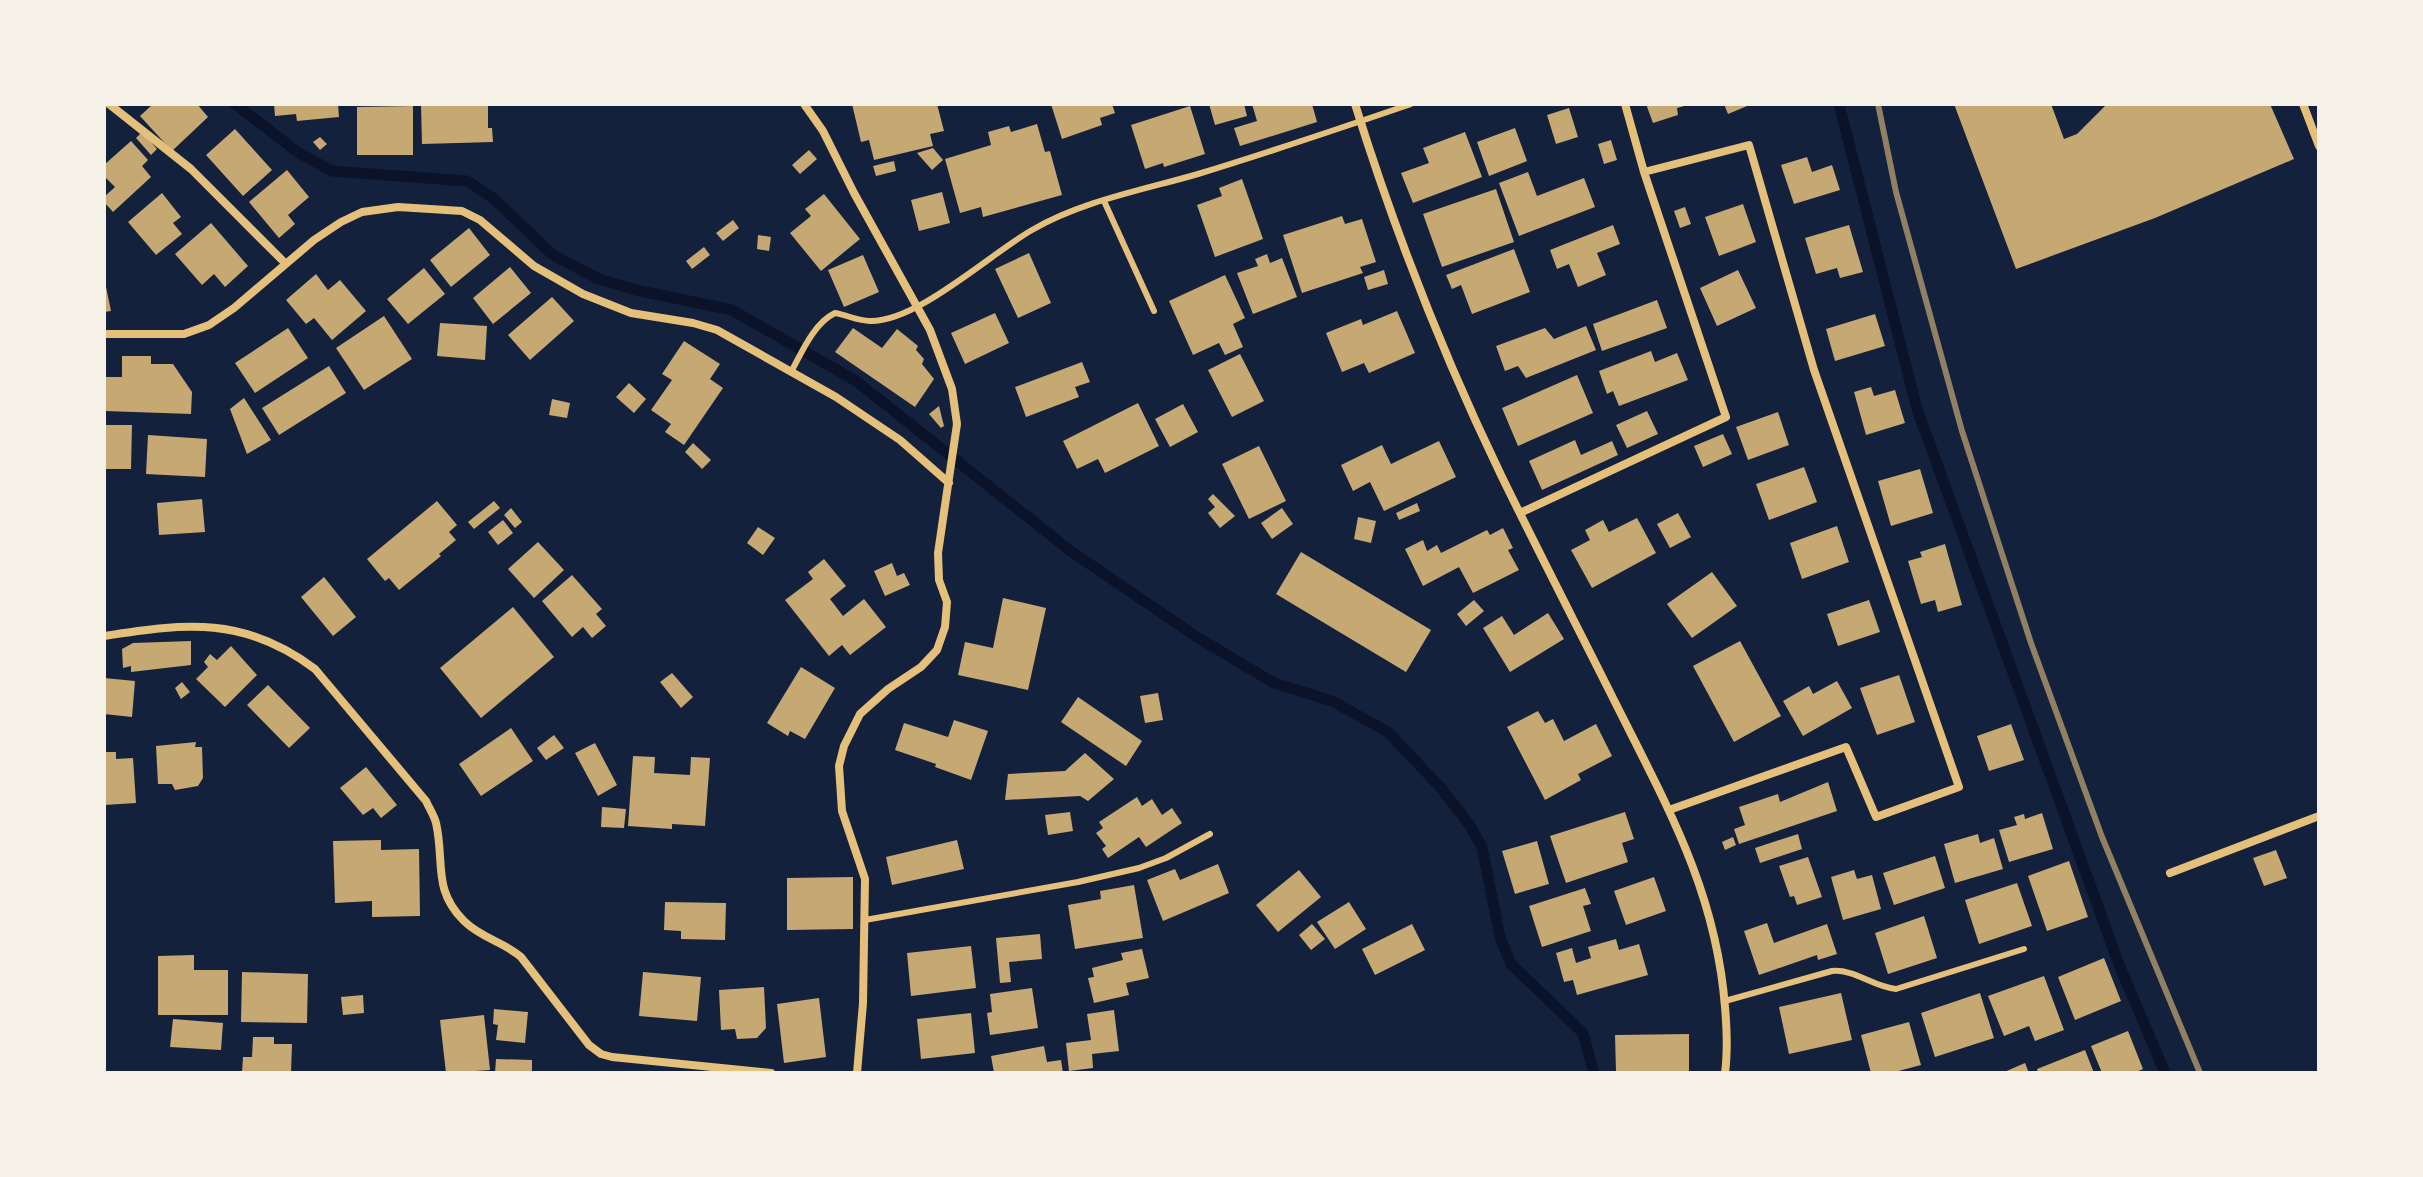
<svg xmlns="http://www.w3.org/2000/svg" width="2423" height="1177" font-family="Jost,sans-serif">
	<rect width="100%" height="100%" fill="#14213d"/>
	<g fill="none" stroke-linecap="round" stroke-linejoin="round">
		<path stroke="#0b132b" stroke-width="11" d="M235,104L299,153L332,171L467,181L493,198L553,255L599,279L636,290L732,310L856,381L1072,552L1197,637L1274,683L1332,701L1388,732L1441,788L1469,824L1482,847L1500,937L1511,964L1583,1033L1594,1073
			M1839,104L1917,409L2120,967L2165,1073"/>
	</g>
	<path fill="#c6a872" d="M153,104H197L208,117L172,151L140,116Z
		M274,104H338L339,117L297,121L296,114L275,116Z
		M421,104H488V128H492L493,142L422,144Z
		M852,104H937L944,131L930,134L933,146L874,160L869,140L861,142Z
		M1051,104H1112L1115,113L1100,118L1102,125L1062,139Z
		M1209,104H1244L1247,116L1215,125Z
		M1252,104H1312L1317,122L1240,146L1234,128L1257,121Z
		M1646,104H1687L1688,105L1677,108L1678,115L1653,123Z
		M1724,104H1752L1728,114Z
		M1954,104H2051L2064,139L2077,134L2107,104H2270L2294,159L2155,218L2016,269Z
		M413,106V155H357V107Z
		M1190,106L1205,154L1164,167L1163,163L1145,169L1131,125Z
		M1569,108L1578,137L1556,144L1547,115Z
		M1037,124L1045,152L1050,151L1062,195L983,217L981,207L960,213L945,159L991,145L988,132L1009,126L1011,132Z
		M1515,128L1527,161L1489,176L1477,142Z
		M235,129L272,170L243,196L206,155Z
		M142,132L157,149L151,155L136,138Z
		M1465,132L1482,177L1413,203L1401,173L1429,163L1423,148Z
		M320,137L327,144L320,150L313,142Z
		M1611,140L1617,160L1604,164L1598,144Z
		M131,141L148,160L142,166L151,177L113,212L104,202V197L115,187L104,176V165Z
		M933,148L943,160L932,170L917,153Z
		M809,150L817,159L800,174L792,165Z
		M1807,157L1812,172L1832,165L1840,190L1794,204L1781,165Z
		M894,161L896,171L876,176L873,166Z
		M287,170L309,197L288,215L295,224L279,238L249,202Z
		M1528,172L1537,196L1584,178L1595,207L1519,236L1499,183Z
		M1242,179L1263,239L1215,257L1197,205L1222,196L1219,188Z
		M1496,189L1514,242L1442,267L1423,214Z
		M942,192L950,223L919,231L911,200Z
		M162,193L181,217L173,223L182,234L156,255L128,222Z
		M824,194L860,239L821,271L790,233L811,216L805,209Z
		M1743,204L1756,242L1719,256L1705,217Z
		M1685,207L1691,224L1680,228L1674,211Z
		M1342,216L1345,224L1362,219L1376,262L1360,267L1363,273L1302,293L1283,235Z
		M733,220L739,228L723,241L716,233Z
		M211,223L248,266L225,287L214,274L202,285L175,254Z
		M1613,225L1620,244L1597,253L1606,275L1578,287L1569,264L1557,269L1550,250Z
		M1849,225L1863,272L1840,278L1837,268L1816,274L1805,238Z
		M469,228L490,255L451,287L430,260Z
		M758,235L771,237L769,251L757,249Z
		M704,247L710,255L692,269L686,261Z
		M1514,249L1530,292L1472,314L1461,285L1452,289L1446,275Z
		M1029,253L1051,303L1018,318L995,269Z
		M1267,254L1270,263L1282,258L1297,297L1253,314L1237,273L1258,266L1255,259Z
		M863,255L879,292L844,307L828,270Z
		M510,267L531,293L493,324L473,298Z
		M424,268L445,294L408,324L387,299Z
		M1384,270L1388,284L1368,290L1364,277Z
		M1738,270L1756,308L1717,326L1700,288Z
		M316,274L328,290L340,280L366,311L332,340L314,318L306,324L286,300Z
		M1225,275L1245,318L1233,324L1243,347L1225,355L1219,343L1193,355L1169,301Z
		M104,277L111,311L104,312Z
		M552,297L574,321L530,360L508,335Z
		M1657,300L1667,328L1602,351L1593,324Z
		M1397,311L1415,353L1369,373L1364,363L1342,372L1326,333L1361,319L1363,325Z
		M995,313L1009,343L965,364L951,333Z
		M1875,314L1885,346L1835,361L1826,329Z
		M384,316L412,359L364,390L336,348Z
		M440,323L487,326L485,360L437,356Z
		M1586,326L1596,350L1526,378L1518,366L1505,371L1496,346L1545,328L1554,339Z
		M288,328L308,358L255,393L235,363Z
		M853,328L882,348L897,329L918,346L916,350L924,359L922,364L934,379L915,407L835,352Z
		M684,341L720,364L710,379L723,388L684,445L665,432L671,424L651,410L672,380L662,374Z
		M1651,351L1655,362L1677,353L1688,380L1619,406L1613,391L1607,394L1599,371Z
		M1240,354L1264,401L1232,417L1208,370Z
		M122,356H151V364H173L192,392L191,414L105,411L104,377H122Z
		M1082,362L1090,382L1075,387L1079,397L1026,417L1015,387Z
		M329,366L346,393L279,435L262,408Z
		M1577,375L1593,413L1518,446L1502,408Z
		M629,383L646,399L634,413L616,397Z
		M1871,387L1874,396L1895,390L1905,423L1866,435L1854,392Z
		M244,398L271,440L247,454L230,409Z
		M552,399L570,403L567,418L549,415Z
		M1138,403L1159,446L1105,473L1098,459L1077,469L1063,441Z
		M1183,404L1198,432L1170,447L1155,419Z
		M939,406L944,426L941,428L929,414Z
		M1647,411L1658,434L1627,448L1616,425Z
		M1778,412L1789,445L1748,460L1736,427Z
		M104,425H132L131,469H104Z
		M1723,434L1732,454L1703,467L1694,446Z
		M148,435L207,439L205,477L146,474Z
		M1575,440L1581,455L1612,441L1618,455L1542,490L1529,461Z
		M1439,441L1456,477L1384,511L1370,482L1353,491L1341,465L1382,445L1391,464Z
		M693,443L711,460L702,469L685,452Z
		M1259,446L1286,501L1249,519L1222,464Z
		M1804,467L1817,502L1769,520L1756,484Z
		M1920,469L1933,513L1891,526L1878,481Z
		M1213,494L1235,516L1220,528L1208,513L1215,507L1208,499Z
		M202,499L205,532L159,535L157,503Z
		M437,501L457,525L449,532L456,540L439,554L441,556L399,590L389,578L385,581L367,559Z
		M494,501L500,508L474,529L468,522Z
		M1417,503L1420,511L1399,520L1396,513Z
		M511,508L522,522L515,528L504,515Z
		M1282,508L1293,524L1272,539L1261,523Z
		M1678,513L1691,537L1670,548L1657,524Z
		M1358,517L1376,521L1371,543L1354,539Z
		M1637,518L1656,553L1592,588L1571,550L1590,540L1585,530L1603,520L1609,532Z
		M503,520L513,533L498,545L488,532Z
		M1837,526L1849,562L1802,579L1790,543Z
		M758,527L775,538L763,555L747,543Z
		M1503,528L1513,548L1508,550L1519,570L1473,593L1459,567L1423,586L1405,549L1423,540L1427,551L1437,545L1441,553L1487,530L1490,535Z
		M538,542L564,570L534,598L508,569Z
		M1945,544L1962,605L1938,612L1935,600L1921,604L1908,561L1922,557L1920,552Z
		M1301,552L1431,630L1406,672L1276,594Z
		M824,559L846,586L830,599L843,616L864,599L886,627L850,655L842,645L829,656L785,600L813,579L808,572Z
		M892,563L897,576L904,573L910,585L885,596L874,571Z
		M1712,572L1737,606L1692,638L1667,604Z
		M572,575L602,609L596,614L606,626L592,638L583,627L572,637L542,601Z
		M324,577L356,617L333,636L301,597Z
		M1003,598L1046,608L1028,690L958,675L965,642L993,648Z
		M1474,600L1484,611L1466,626L1457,614Z
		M1869,600L1880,632L1838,646L1827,614Z
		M513,607L554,657L481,718L440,668Z
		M1548,613L1564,639L1510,672L1483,628L1502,616L1514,635Z
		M191,641V665L131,672V666L123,668L122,649L133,643Z
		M1740,641L1781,716L1734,742L1693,666Z
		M231,646L257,675L225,707L196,679L208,667L204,662L210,654L217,660Z
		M801,667L835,688L805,739L790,731L788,736L767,723Z
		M672,673L693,697L681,708L660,682Z
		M1899,675L1915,722L1877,735L1860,688Z
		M104,678L135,681L132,717L104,714Z
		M1837,681L1852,708L1803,736L1783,701L1809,686L1813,694Z
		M182,682L190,692L181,699L175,688Z
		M268,685L310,728L289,748L247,705Z
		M1158,693L1163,720L1145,723L1140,696Z
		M1078,697L1142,741L1126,766L1061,722Z
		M1538,711L1545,723L1553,719L1564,741L1596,724L1612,756L1578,774L1581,780L1545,800L1507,727Z
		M954,720L988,731L971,780L935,767L936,764L895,750L904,723L948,737Z
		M2011,724L2024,760L1989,771L1977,736Z
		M511,728L533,761L481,796L459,764Z
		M554,735L564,748L546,760L537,748Z
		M196,742L195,747H202L203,778L198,786L175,790L172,784H158L156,746Z
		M595,743L617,785L598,796L575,753Z
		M104,752H116V759L133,758L136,803L104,805Z
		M1085,753L1114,779L1088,801L1080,796L1005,800L1008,774L1065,771Z
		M633,756L655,757L654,773L690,775L691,757L710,758L705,826L672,824V829L628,826Z
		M366,767L397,805L381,818L373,808L363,815L340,788Z
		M1828,782L1837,811L1739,844L1734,829L1745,825L1739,807L1778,794L1780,802Z
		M1137,797L1142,806L1152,799L1162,815L1172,808L1182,823L1146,847L1139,837L1108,858L1102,849L1106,846L1096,833L1103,828L1099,822Z
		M602,807L626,809L624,828L601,827Z
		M1070,812L1073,831L1048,835L1045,815Z
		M1625,812L1634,839L1622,843L1628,862L1566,883L1550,836Z
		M2042,813L2053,849L2009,862L1999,830L2017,825L2014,817L2024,814L2025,819Z
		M1798,834L1802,849L1760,863L1755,848Z
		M1978,834L1980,843L1994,838L2003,869L1955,883L1944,844Z
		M1733,837L1736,845L1725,850L1722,842Z
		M381,840V850L419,849L420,916L372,917V901L335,903L333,841Z
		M957,840L964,869L892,885L886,857Z
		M1537,841L1549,884L1515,894L1502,851Z
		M2276,850L2287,878L2264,886L2253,858Z
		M1935,856L1945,888L1894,905L1883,873Z
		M1808,857L1822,897L1797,905L1794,896L1790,897L1779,866Z
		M2069,861L2088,917L2047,931L2028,876Z
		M1218,864L1229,893L1163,921L1147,880L1175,869L1180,880Z
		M1299,870L1321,897L1278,932L1256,905Z
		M1854,870L1857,879L1872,875L1881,909L1843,920L1831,877Z
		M853,877V929L787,930V878Z
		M1654,877L1666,911L1626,925L1614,891Z
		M2017,883L2032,926L1979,944L1965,900Z
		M1134,885L1143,938L1075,949L1068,905L1101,899L1100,891Z
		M1585,888L1591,904L1583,906L1591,931L1542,947L1529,906Z
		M665,902L726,903L725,940L681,939V931L664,930Z
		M1349,902L1366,929L1335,949L1317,922Z
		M1924,916L1937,958L1888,974L1875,933Z
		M1767,923L1774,943L1827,924L1837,954L1818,960L1817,955L1759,975L1744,931Z
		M1312,924L1325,939L1311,950L1299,935Z
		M1412,924L1425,950L1375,975L1362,949Z
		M1040,934L1042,959L1009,962L1011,982L1000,983L996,938Z
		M1616,939L1619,950L1639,944L1648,975L1577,995L1573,980L1564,982L1556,953L1572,948L1576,963L1591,958L1588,947Z
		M971,946L976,988L911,996L907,953Z
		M1142,949L1149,978L1126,983L1129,995L1094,1003L1088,978L1094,977L1092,968L1123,960L1121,953Z
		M194,955V970H228V1015H158V956Z
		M2104,958L2121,1001L2075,1020L2058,977Z
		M242,972L308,974L307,1023L241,1022Z
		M643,972L701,977L697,1021L639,1016Z
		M2044,976L2064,1030L2035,1041L2029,1026L2004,1036L1988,996Z
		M764,987L766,1028L757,1038L737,1039L735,1029L721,1030L719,990Z
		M1032,988L1038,1028L990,1035L987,1013L992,1012L990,994Z
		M1841,993L1852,1040L1789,1054L1779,1007Z
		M1980,993L1994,1038L1935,1057L1921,1013Z
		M363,995L364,1013L343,1015L341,997Z
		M819,998L826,1057L784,1063L777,1004Z
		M494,1009L528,1012L525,1043L496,1040L498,1025L493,1024Z
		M1114,1010L1119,1051L1092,1054L1093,1068L1069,1071L1066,1043L1091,1040L1087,1014Z
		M971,1013L975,1053L921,1059L917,1019Z
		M484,1015L490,1070L446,1073L440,1020Z
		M173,1019L223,1023L221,1050L170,1047Z
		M1909,1022L1921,1065L1891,1073H1871L1861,1035Z
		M2128,1031L2143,1069L2134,1073H2102L2091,1046Z
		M1689,1034V1071L1616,1072L1615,1035Z
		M253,1037H274V1044H292L291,1073H242L243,1057H252Z
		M1044,1046L1047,1062L1061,1060L1063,1073H994L991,1056Z
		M2085,1050L2094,1073H2038L2037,1069Z
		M496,1059L532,1060V1073H495Z
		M2025,1063L2029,1073H2002Z"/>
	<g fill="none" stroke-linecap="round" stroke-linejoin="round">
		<path stroke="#e5c07b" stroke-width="6" d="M1104,201L1154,311
			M791,372C802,352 814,323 835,313C847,315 858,321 870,321C917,322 990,254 1032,230C1082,201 1143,190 1198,174C1270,152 1341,128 1411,104
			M865,920L1078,882L1139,868L1166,858L1210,834
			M1725,1001L1832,971C1855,969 1873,987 1896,989L2024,949"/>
		<path stroke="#e5c07b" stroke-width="8" d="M109,104L191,169L286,264
			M804,104L823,131L854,193L930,330L952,389L957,424L938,553L939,580L947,602L945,627L937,650L921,667L888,689L860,714L844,746L839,766L842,811L865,879L863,1003L857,1073
			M1355,104C1394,229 1444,357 1501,475C1539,553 1579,630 1618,708C1668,808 1716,892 1725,1007C1727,1030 1728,1050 1725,1073
			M2303,104L2319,146
			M1644,172L1749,145L1814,370L1959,787L1876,817L1846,747L1669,810
			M104,334H184L209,325L234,308L314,240L341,222L362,212L398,207L462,211L480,220L534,266L583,294L631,313L693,323L717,330L836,397L900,440L949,483
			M1520,513L1726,417L1644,172L1625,104
			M104,636C187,623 244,616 315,669L426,801C429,808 434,815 436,823C445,862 432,889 464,921C481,938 504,942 521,957L589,1045L601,1054L612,1057L771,1073
			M2170,873L2319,816"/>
		<path stroke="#918062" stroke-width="6" d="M1878,104L1896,192L1962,431L2031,643L2102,837L2200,1073"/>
	</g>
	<rect width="2423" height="1177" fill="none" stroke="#f6f1e7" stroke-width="212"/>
</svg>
